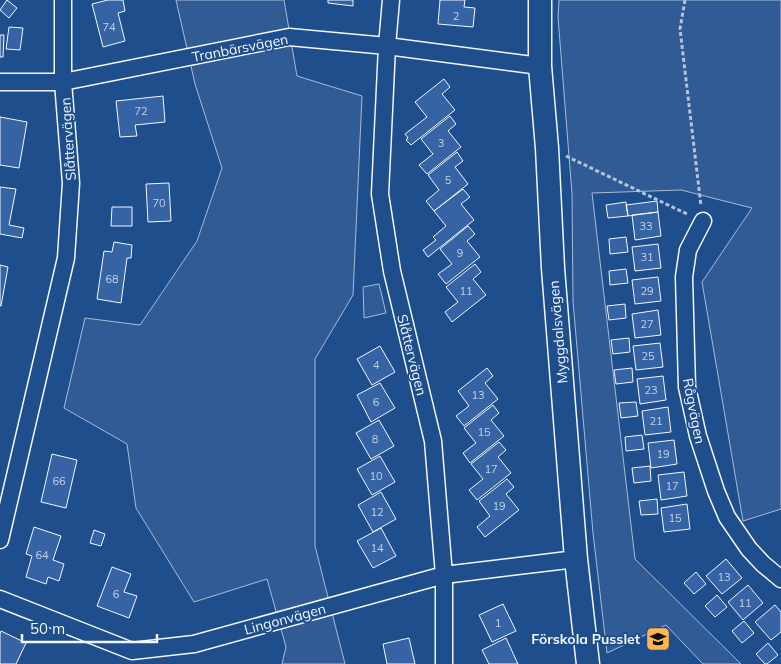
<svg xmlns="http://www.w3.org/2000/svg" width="781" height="664" font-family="Mulish,sans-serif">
	<rect width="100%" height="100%" fill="#1f4e8c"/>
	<path fill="#305b95" stroke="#a8bbd7" d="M176,0H284L297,76L362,96L353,295L315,359V546L345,664H282L286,647L267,579L194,602L136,508L127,444L64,408L85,318L140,325L197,241L222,168L195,84Z
		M559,0H781V509L743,521L702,282L752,208L681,190L592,193L635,559L741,664H703L666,625L607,653L593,533L573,301L572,194L558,17Z
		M379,284L386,313L364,318L363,287Z"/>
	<path fill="#3563a3" stroke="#f2f6ff" d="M7,0L17,8L9,18L0,10Z
		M108,0H123L125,11L118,13L125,41L103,47L92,4Z
		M328,0H353V6L328,3Z
		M440,0H465L464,7L475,8L473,27L438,24Z
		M9,27L23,28L20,50L6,49Z
		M0,35H4L3,57H0Z
		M444,79L450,87L442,94L455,110L411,145L406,140L408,138L405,134L427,117L415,102Z
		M163,96L165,122L135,125L137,136L120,137L116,101Z
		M450,116L456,124L448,131L461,147L427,174L419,165L433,154L421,139Z
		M0,117L27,122L19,168L0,165Z
		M457,152L463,161L455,167L468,184L434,211L426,201L439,190L428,175Z
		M169,183L171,221L148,222L146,184Z
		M0,187L16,189L9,225L24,228L22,238L0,234Z
		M463,189L470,197L461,204L474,220L428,257L423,250L436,240L433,237L446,226L434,211Z
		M657,201L658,212L628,216L626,205Z
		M626,202L628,216L608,218L606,205Z
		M112,207H132V226H111Z
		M658,212L661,236L635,240L632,215Z
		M468,226L475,234L467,241L480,257L446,284L438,274L452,264L440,249Z
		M626,237L628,252L610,254L609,239Z
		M114,242L132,245L131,258H127L121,303L97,299L104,251L112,252Z
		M658,244L661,268L635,271L632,247Z
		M475,264L481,272L473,279L486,295L452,322L445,312L458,302L446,287Z
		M0,265L8,267L1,306H0Z
		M626,269L628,283L610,285L609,271Z
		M658,277L661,301L635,304L632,280Z
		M625,304L626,318L609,320L607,306Z
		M658,310L661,335L635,338L632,314Z
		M629,338L630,352L613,354L611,340Z
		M660,343L663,367L636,370L633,346Z
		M380,346L395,372L372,385L357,359Z
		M487,368L493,376L485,383L498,399L464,426L456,416L469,406L458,391Z
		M632,368L633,382L616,384L614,370Z
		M663,376L666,400L640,404L637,379Z
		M380,383L395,408L371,422L357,395Z
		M636,402L638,416L621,418L619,403Z
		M493,405L499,413L491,420L504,436L470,463L463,453L476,443L464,428Z
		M668,407L671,432L645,435L642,411Z
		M379,420L394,446L371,459L356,433Z
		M642,435L644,449L626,451L625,437Z
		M674,440L677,464L651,468L648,443Z
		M499,442L506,450L498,457L511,473L477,500L469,490L483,479L471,464Z
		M52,454L77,460L66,508L41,502Z
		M380,456L395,482L372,495L357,469Z
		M650,466L651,481L634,483L632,468Z
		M684,472L687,496L661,500L658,475Z
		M507,479L514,487L506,494L519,510L485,537L477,527L490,516L479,501Z
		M381,492L396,519L373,532L358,505Z
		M657,499L658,514L641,515L639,501Z
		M687,504L690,529L664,532L661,508Z
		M34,527L61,536L53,560L64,564L59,581L48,577L46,584L26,577L32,556L26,554Z
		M381,528L396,556L373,568L357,541Z
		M94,530L105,534L101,546L90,543Z
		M726,559L742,578L722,594L706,576Z
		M112,567L131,574L124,592L137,596L129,618L97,606Z
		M696,572L706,584L694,594L684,583Z
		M748,585L763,603L743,620L728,602Z
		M717,595L727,607L715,617L705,606Z
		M503,604L516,631L492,642L479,615Z
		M775,605L781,612V632L771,640L755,622Z
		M744,621L754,633L742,643L732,631Z
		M1,631L26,643L16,664H0V634Z
		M409,638L415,664H387L383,644Z
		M506,638L518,664H489L482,650Z
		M768,643L778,655L767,664H765L756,654Z"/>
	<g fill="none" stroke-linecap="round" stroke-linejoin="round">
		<defs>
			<path id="street" d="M391,0L387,46L380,194L392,271L433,441L444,575V664
				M0,82H63L289,37L387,46L540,66
				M703,221L688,250L684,277L687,387L698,436L716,491L727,517L749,549L763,564L781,579
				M0,540L66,258L71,183L63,82V0
				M0,599L132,651L194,644L444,575L576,559"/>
			<path id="secondary" d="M540,0V66L547,148L553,268L576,559L588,664"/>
		</defs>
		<use href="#street" stroke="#f2f6ff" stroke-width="19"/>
		<use href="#secondary" stroke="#f2f6ff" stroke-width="25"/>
		<path stroke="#b3c4dc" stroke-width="3" stroke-dasharray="4 2.5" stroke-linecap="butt" d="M685,0L680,29L701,206
			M566,156L689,215"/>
		<use href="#street" stroke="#1f4e8c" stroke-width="16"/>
		<use href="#secondary" stroke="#1f4e8c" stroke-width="22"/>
	</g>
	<defs>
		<symbol id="school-square" viewBox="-11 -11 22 22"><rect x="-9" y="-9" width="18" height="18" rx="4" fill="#ffb74d" stroke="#1f4e8c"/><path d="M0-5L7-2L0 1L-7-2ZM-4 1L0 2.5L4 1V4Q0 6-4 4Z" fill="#111"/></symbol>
	</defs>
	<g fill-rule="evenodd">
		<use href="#school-square" x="644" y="625" width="28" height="28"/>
	</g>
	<g text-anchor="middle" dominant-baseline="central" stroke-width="4" stroke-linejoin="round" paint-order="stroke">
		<g font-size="11" fill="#c3d1e8">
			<text x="456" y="16">2</text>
			<text x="109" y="27">74</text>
			<text x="141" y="111">72</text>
			<text x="441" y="143">3</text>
			<text x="448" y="180">5</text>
			<text x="159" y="203">70</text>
			<text x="646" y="226">33</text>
			<text x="460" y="253">9</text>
			<text x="647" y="257">31</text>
			<text x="112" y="279">68</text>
			<text x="466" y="291">11</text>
			<text x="647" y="291">29</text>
			<text x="647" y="324">27</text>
			<text x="648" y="356">25</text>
			<text x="376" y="365">4</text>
			<text x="651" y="390">23</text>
			<text x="478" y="395">13</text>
			<text x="376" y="402">6</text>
			<text x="656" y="421">21</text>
			<text x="484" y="432">15</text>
			<text x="375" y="439">8</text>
			<text x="663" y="454">19</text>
			<text x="491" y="469">17</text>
			<text x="376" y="476">10</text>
			<text x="59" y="481">66</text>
			<text x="672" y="486">17</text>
			<text x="499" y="506">19</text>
			<text x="377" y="512">12</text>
			<text x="675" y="518">15</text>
			<text x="377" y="548">14</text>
			<text x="42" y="555">64</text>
			<text x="724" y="577">13</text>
			<text x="116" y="594">6</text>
			<text x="745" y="603">11</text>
			<text x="498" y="623">1</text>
		</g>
		<g font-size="14" fill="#f2f6ff" stroke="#1f4e8c">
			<text transform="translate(240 48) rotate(-11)">Tranbärsvägen</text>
			<text transform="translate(68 139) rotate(-94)">Slåttervägen</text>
			<text transform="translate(558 332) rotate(-95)">Myggdalsvägen</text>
			<text transform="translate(412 355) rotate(76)">Slåttervägen</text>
			<text transform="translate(694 411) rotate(79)">Rågvägen</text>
			<text transform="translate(285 619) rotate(-15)">Lingonvägen</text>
		</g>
		<g font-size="14" font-weight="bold" fill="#f2f6ff" stroke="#1f4e8c" text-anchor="end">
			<text x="640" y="639">Förskola Pusslet</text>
		</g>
	</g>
	<path d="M22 634v8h135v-8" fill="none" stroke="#f2f6ff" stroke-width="2.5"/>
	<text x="30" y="634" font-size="15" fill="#f2f6ff" stroke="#1f4e8c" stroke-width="4" paint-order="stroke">50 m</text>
</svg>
